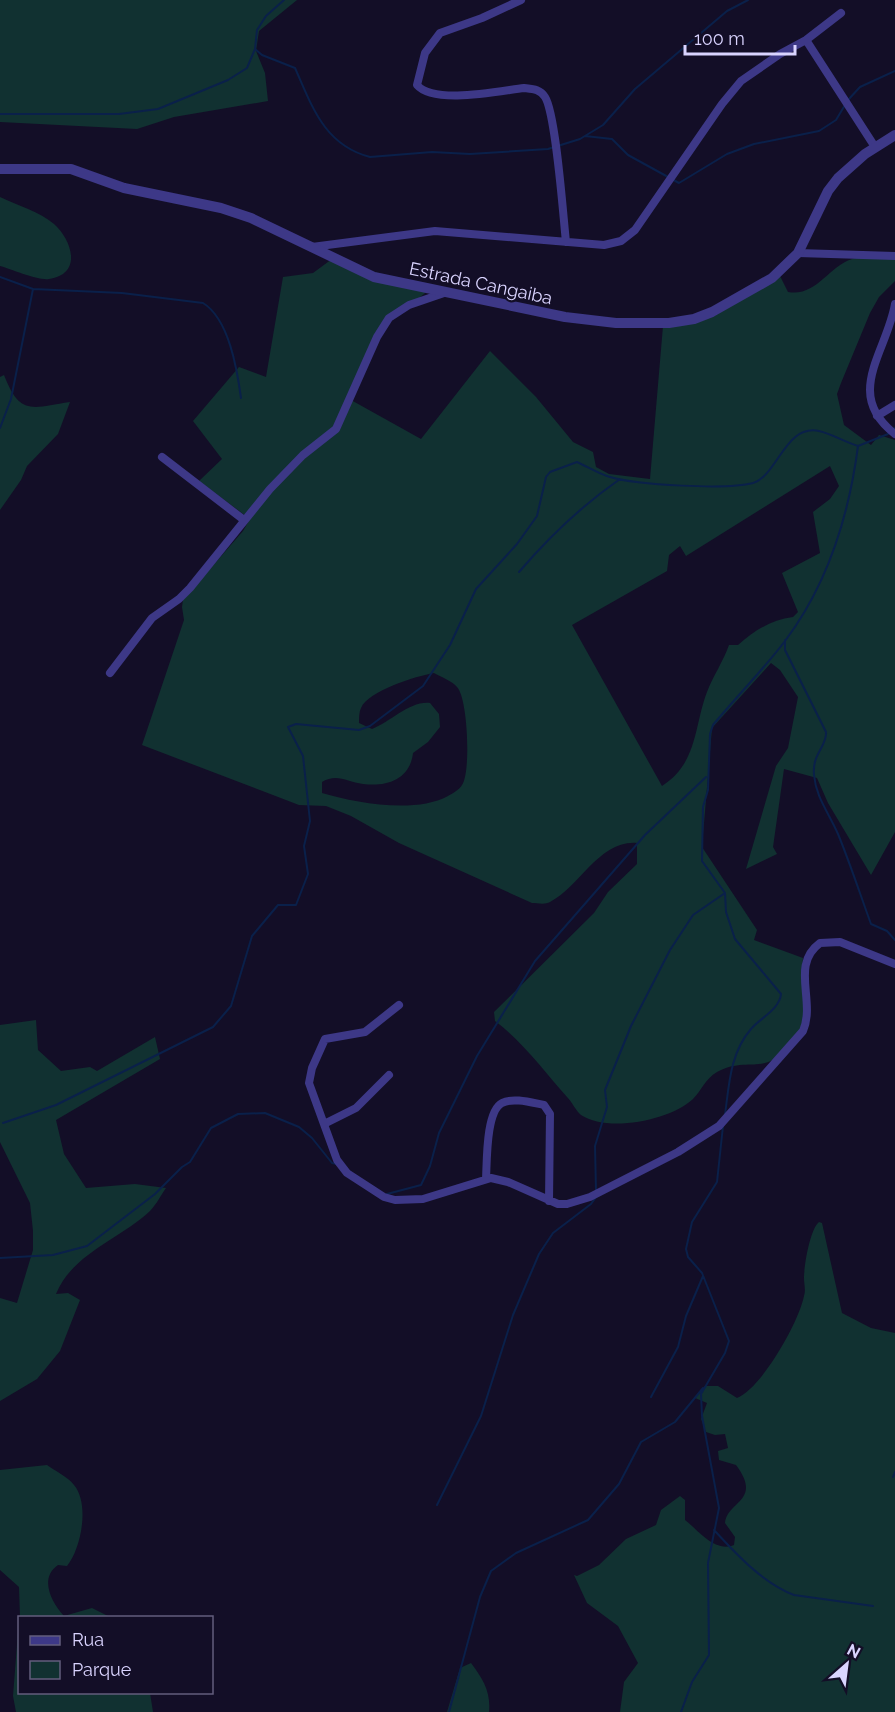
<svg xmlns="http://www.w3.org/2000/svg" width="895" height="1712" font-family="Raleway,sans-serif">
	<rect width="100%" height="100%" fill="#130e27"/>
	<path fill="#113131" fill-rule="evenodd" d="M0,0H297L259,31L256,51L265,73L268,101L174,117L137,129L0,122Z
		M0,197C17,205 40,212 54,224C72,240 83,274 49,279C39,281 11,269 0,266Z
		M876,256L895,259V281L879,297L870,313L841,383L837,394L844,425L871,445L879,435L895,440V832L871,875L828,803L817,778L784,769L773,847L777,854L746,869L776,766L788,748L798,697L780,670L771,663L712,728L702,847L757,930L754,940L803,958C801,976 808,1010 805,1022C804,1027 798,1033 795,1037C766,1081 750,1054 717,1072C705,1079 702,1090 693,1099C671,1120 608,1133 581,1115C576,1111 572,1102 567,1097C544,1071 523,1042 495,1021L494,1012L594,913L608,892L637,864V843C599,840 580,887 550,902C545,905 537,903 532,903L399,843L351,816L326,806L299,805L142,745L184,620L182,607L183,600L243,531L250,519L199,481L222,459L193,421L239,367L266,377L283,277L313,273L332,259L430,289L385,326L351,400L421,439L490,351L536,397L573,442L593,452L596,467L609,474L650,479L663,326L684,322L779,274L788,292C816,297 828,267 852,259C859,257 869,257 876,256ZM830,466L839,486L830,499L813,512L820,553L782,573L798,612L793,617C771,620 755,630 738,645H729C723,662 713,676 707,692C694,726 698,763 662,786L572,625L667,571L669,555L680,546L686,556ZM434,673C441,677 452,681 457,687C468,698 471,773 462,785C460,789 452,794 448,796C415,814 356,803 322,793V782C337,773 347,782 363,784C388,787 410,779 413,753L428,742L440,727L439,714L430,703C409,701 391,722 372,729L359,723C359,718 359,712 361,708C368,691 416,676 434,673Z
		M4,375C20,416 31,408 70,402L58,434L27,466L21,480L0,510V377Z
		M36,1020L38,1050L61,1071L90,1067L97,1071L155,1037L160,1059L56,1120L64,1154L86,1188L135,1184L166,1188C161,1195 156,1205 150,1211C119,1240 73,1253 56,1294L68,1293L80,1300L60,1351L37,1379L0,1401V1298L17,1303L33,1250V1231L30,1203L0,1142V1025Z
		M819,1222L822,1223L842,1313L871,1328L895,1333V1712H620L624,1682L638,1663L618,1626L587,1603L574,1575L577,1576L599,1565L626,1539L656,1525L661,1510L680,1496L685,1500V1520C698,1530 715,1553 734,1545L735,1537L725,1523C727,1501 763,1501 736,1465L719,1460L718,1451L728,1448L725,1434L715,1435L706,1432L701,1419L707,1403L695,1398L705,1386H718L737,1398C761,1389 799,1322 804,1296C806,1290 804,1284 804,1278C804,1266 810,1229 819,1222Z
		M47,1465C55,1471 68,1477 74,1485C90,1504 81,1549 67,1566L58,1565C39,1578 51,1602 64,1616L92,1608L110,1617H20L19,1587L0,1570V1470Z
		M19,1619L20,1692L150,1693L153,1712H16L13,1696Z
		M471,1663C483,1679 491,1692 489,1712H447L460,1668Z"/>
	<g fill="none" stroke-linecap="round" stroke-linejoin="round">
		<path stroke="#0a204a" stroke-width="2" d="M255,49L262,55L295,68C312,106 324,145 370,157L432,152L470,154L548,149L580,139L603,125L635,89L727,11L748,0
			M848,100L860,87L895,71
			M0,114H119L158,109L228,80L247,68L255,49L257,30L266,16L284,0
			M585,136L612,139L628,155L679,183L727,154L754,144L819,131L836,120L845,105
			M0,277L33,289L122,293L203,303C229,319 237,369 241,398
			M0,428L11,399L33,289
			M519,572C549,537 581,506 620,479
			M785,640V650L826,732C827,747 812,753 814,775C816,798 829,813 838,834C850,863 860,894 871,924L887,931L895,940
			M725,1115C729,1085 730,1053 751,1029C759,1019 780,1009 781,994L735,939L726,912L725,893L702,861L703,807L708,790L710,734L713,725C737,696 763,670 785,641C828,584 849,515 858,446
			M3,1123L56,1105L213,1027L231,1006L252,936L278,905H296L308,874L304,846L310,821L303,756L288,727L296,724L359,730L370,726L423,686L450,645L476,589L517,544L537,516L546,477L550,472L577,462C588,467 599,474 610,477C637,485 727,490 753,483C778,475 785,424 819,431C832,434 845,442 858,446L888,434L895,428
			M596,1191L595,1146L607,1107L605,1090L631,1026L670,950L693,915L725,893
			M387,1194L421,1185L430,1166L439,1133L477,1056L535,961L645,835L706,777
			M0,1258L53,1255L87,1246L155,1194L182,1167L190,1162L211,1128L238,1114L265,1113L299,1127L312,1138L332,1163L337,1164
			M651,1397L678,1347L686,1316L703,1276
			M893,1477L895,1472
			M437,1505L481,1416L513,1315L539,1254L553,1233L591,1204L596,1197
			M714,1530C737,1555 763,1583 794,1595L873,1606
			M449,1712L480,1597L491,1571L516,1553L588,1520L619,1484L641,1442L675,1422L703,1388
			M681,1712L692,1682L709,1655L708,1563L719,1508L702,1416L701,1394L725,1353L729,1341L702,1273L688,1257L686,1249L692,1222L717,1182L723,1126"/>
		<path stroke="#3d3887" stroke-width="8" d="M521,0L482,18L440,33L425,53L417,85C434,105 499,91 524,88C533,89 540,89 545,97C556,114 563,215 566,242
			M806,40L875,147
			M312,247L435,231L604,245L621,241L635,230L722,104L741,81L780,54L806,40L841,13
			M798,253L895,256
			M895,304C887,352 843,394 895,434
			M877,416L895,405
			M162,457L244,520
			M110,673L152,618L179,599L190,588L270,489L303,455L336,429L377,337L389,318L409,305L447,292
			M399,1005L365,1032L325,1039L312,1068L309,1083L337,1160L347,1173L384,1197L395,1200L423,1199L491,1178L508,1182L558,1204H567L590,1197L678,1152L719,1126L803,1031C816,1001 790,965 820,943L840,942L895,964
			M324,1124L356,1108L389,1075
			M486,1179C487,1161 486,1111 502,1103C513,1097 533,1103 544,1105L550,1114L549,1201"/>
		<path stroke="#3d3887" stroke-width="10" d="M0,169H71L124,188L221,208L251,218L374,277L565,317L616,323H669L694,319L712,312L772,278L798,253L828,191L838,178L865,154L895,135"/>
	</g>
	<g text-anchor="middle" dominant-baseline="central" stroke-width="4.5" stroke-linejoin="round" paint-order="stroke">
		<g font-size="18" fill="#dad4ff" stroke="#130e27">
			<text transform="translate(481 283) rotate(12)">Estrada Cangaiba</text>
		</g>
	</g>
	<rect x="18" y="1616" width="195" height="78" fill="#130e27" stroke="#635d7d" stroke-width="1.5"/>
	<rect x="30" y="1636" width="30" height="9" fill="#3d3887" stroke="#635d7d" stroke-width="1.5"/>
	<text x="72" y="1646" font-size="18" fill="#dad4ff">Rua</text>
	<rect x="30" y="1661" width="30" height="18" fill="#113131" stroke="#635d7d" stroke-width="1.5"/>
	<text x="72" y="1676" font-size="18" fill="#dad4ff">Parque</text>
	<g transform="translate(847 1664) rotate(28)" stroke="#130e27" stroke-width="4.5" paint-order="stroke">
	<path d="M0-4.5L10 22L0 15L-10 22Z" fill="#dad4ff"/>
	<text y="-9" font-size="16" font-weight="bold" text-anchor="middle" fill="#dad4ff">N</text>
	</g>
	<path d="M685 45v9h110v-9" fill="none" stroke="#dad4ff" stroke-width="3"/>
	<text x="694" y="45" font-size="18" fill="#dad4ff" stroke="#130e27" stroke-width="4.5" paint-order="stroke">100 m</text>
</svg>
